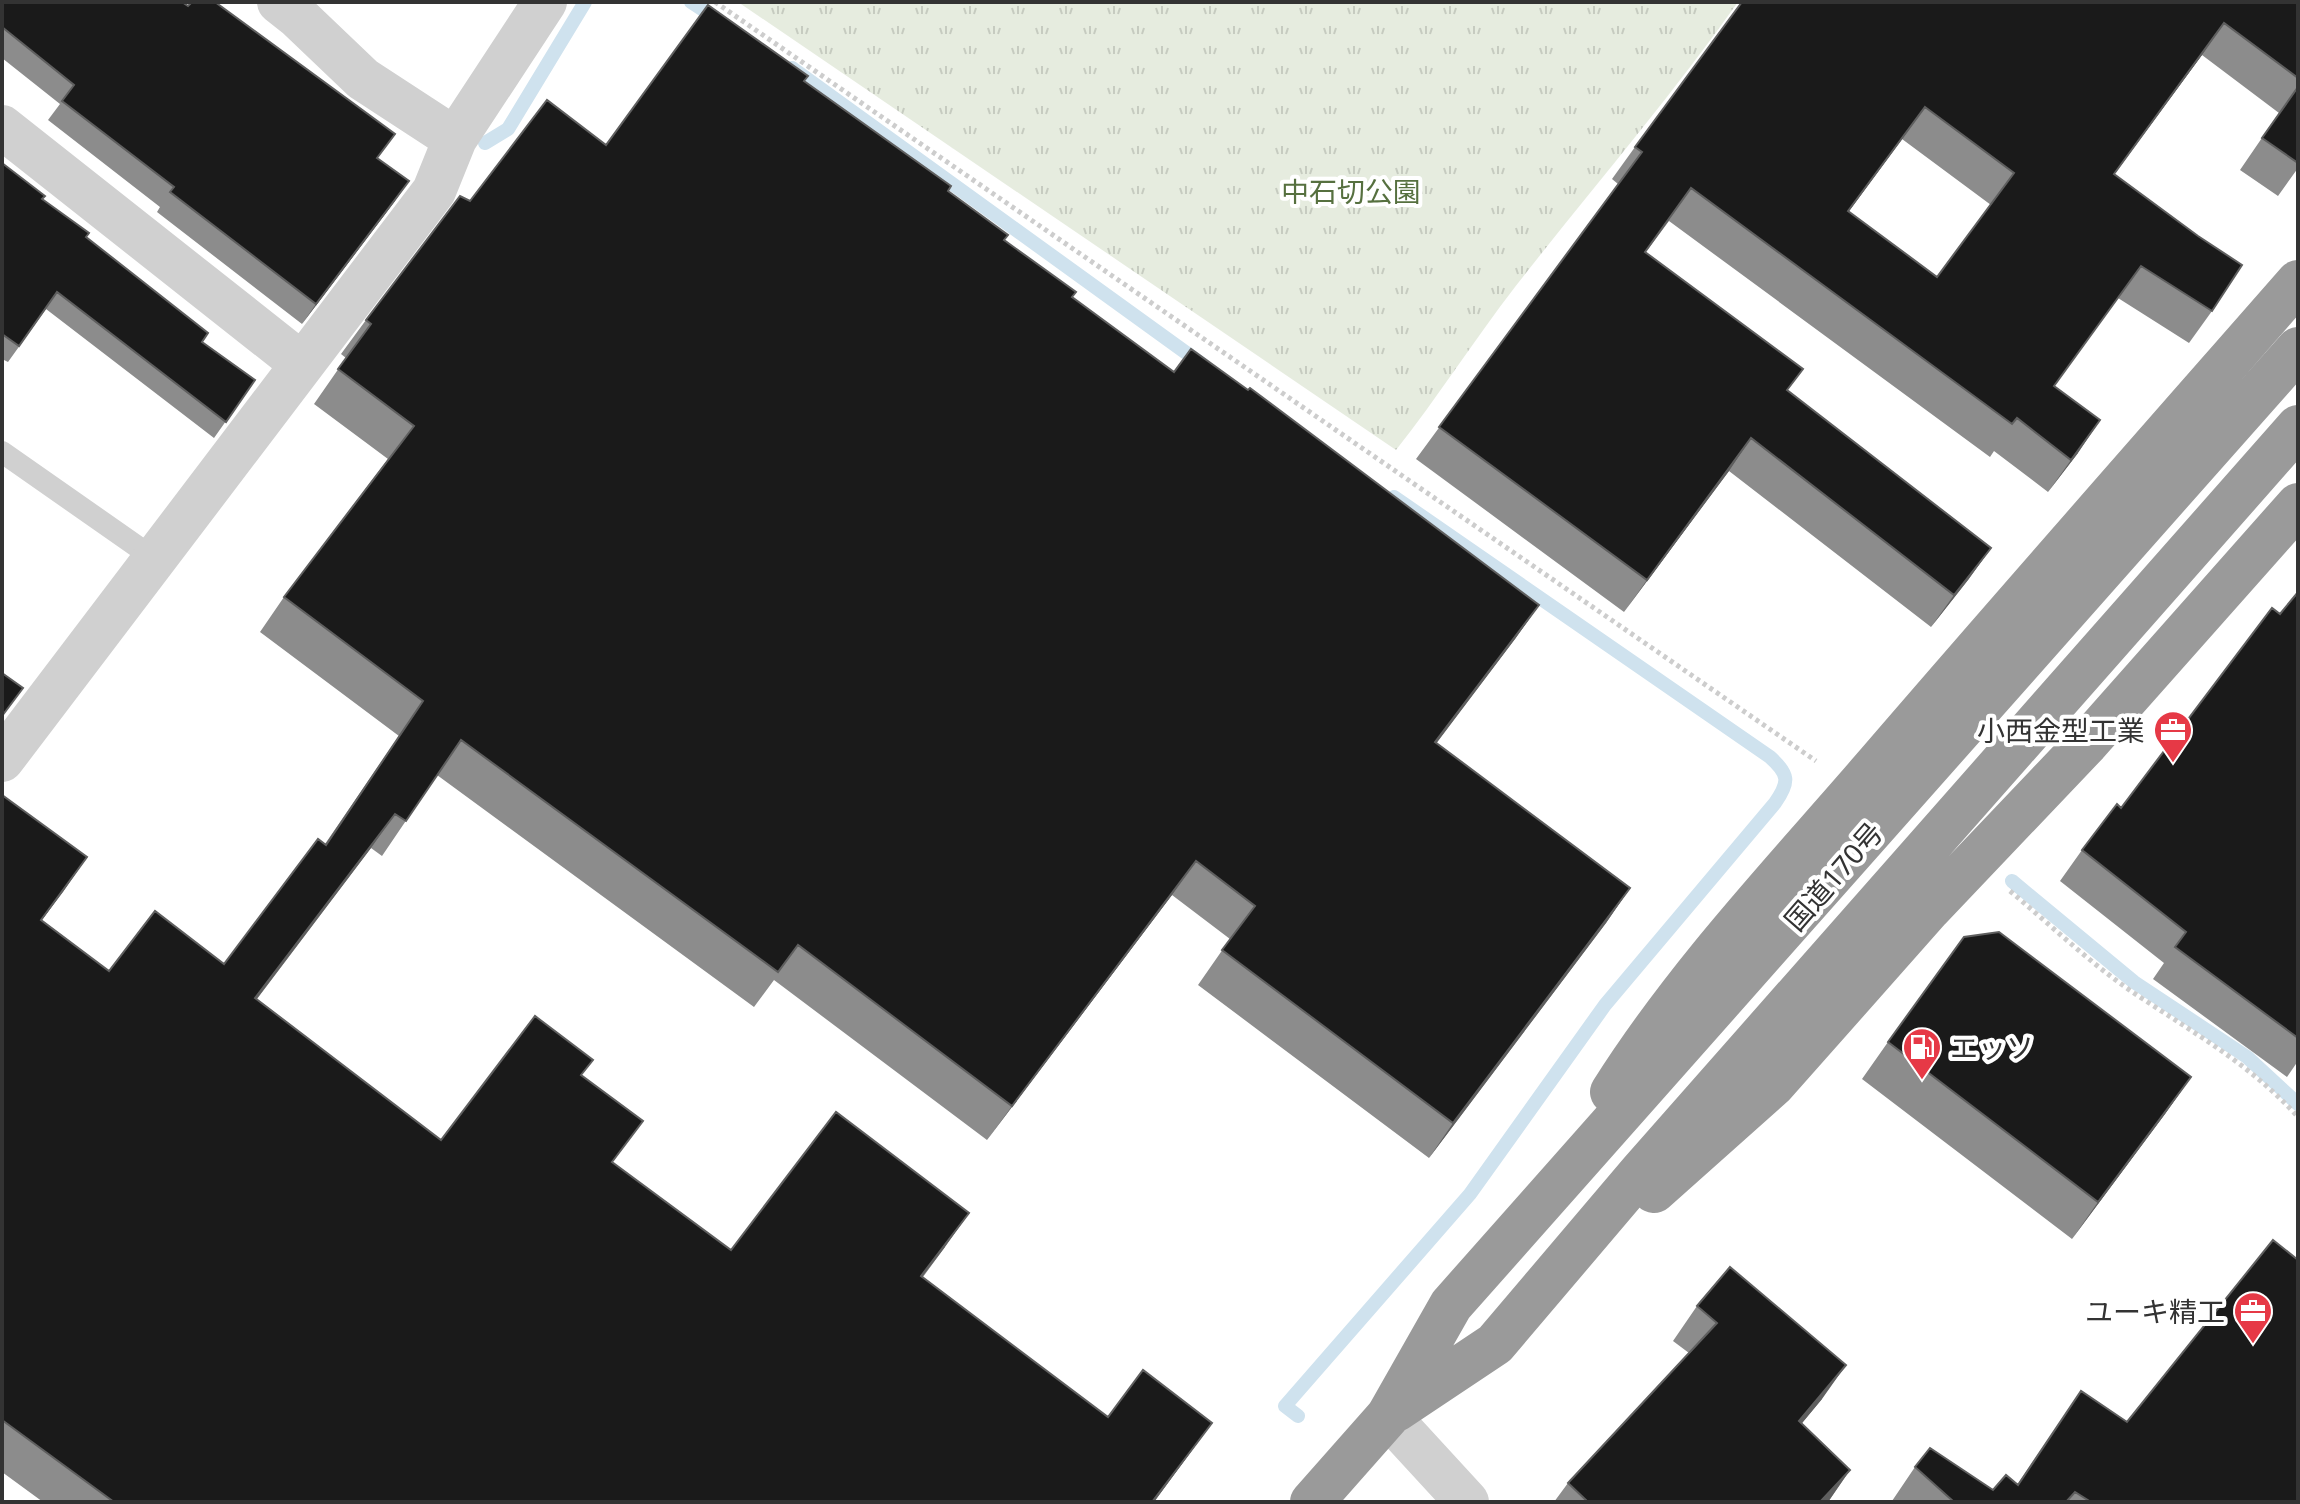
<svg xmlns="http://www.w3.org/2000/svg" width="2300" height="1504" font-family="'Noto Sans','Noto Sans JP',sans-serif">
	<defs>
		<pattern id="park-tufts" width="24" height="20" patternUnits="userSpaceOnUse" patternTransform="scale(2)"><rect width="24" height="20" fill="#e6ecdf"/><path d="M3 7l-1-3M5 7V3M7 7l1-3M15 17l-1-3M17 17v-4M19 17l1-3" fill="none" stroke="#c6cbc0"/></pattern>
	</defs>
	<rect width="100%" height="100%" fill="#fff"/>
	<path fill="url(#park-tufts)" d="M738,2H1738C1668,101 1589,192 1515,287C1474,340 1438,397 1396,450Z"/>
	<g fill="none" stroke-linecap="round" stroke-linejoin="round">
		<path stroke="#cfe2ee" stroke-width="14" d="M691,2L717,19
			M792,68L1203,365
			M485,143L508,129L585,2
			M2012,881L2134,982L2247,1057L2298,1104
			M1298,1416L1285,1406L1470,1194L1605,1005L1775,803C1790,782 1789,774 1770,757L1394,497"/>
		<path stroke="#cdcdcd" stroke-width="5" stroke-dasharray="4 4" stroke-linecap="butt" d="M715,2L1816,761
			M2010,891C2053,927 2096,969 2143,999C2199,1036 2253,1067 2298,1117"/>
		<path stroke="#d0d0d0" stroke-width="22" d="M2,452L155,559"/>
		<path stroke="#d0d0d0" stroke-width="44" d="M279,2L298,17L363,79L455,139
			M2,127L302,364
			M2,760L434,191L455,139L545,2
			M1388,1416L1467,1502"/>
		<path stroke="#9a9a9a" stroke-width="44" d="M1612,1092C1686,975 1781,875 1871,771C2012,607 2155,445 2298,282
			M1654,1191L1774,1084L1929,909L2087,743L2298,505
			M1396,1410L1495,1344L1641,1172L2298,427
			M1312,1502L1388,1416L1451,1305L2298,349"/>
	</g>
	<path fill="#8c8c8c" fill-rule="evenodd" d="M2,2L377,158L395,201L302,324L157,212L160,207L48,120L60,104L2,58Z
		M2298,2V168L2278,196L2240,170L2279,113L2202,55L2114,174L2212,311L2189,343L2118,298L2054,386L2078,453L2048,492L1994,451L1990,457L1669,221L1646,252L1788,391L1991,548L1968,580L1931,627L1729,471L1624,612L1416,459L1618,184L1612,179L1635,147ZM1902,139L1991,205L1937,277L1848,212Z
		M804,81L948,191L1072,297L1174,372L1539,605L1515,639L1436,743L1630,888L1606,923L1429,1158L1198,985L1230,939L1172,895L987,1140L774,980L754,1007L437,775L382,856L371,848L257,999L441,1140L582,1075L613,1163L731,1250L945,1247L923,1277L1108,1417L1212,1423L1154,1502H43L2,1472V795L87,857L42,920L109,971L224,964L325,844L399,736L260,632L284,597L388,459L314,404L346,358L341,354L366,320L470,201L606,145Z
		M2,163L86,237L202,342L255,380L214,438L46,309L8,362L2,359Z
		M2298,592V1061L2287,1077L2153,979L2164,963L2060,881L2082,850L2121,808Z
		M1888,1042L2191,1077L2165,1114L2072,1239L1862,1079Z
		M1697,1306L1822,1399L1801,1424L1850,1470L1828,1502H1554L1568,1483L1689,1353L1673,1341Z
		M2081,1391L2127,1422L2298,1502H1893L1892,1501L1915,1467L1993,1490L2017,1485Z"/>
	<path fill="#5f5f5f" d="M2224,23L2202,55L2091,206L2114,174Z
		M1925,107L1902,139L1825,244L1848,211Z
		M409,181L395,201L302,324L316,304Z
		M2100,420L2078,453L2048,492L2071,460Z
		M1751,438L1729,471L1624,612L1647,580Z
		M1991,548L1968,580L1931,627L1954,595Z
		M1539,605L1515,639L1411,777L1435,742Z
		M395,814L371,848L231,1033L255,998Z
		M87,857L63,892L16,954L41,920Z
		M1196,861L1172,895L987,1140L1012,1106Z
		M1630,888L1606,923L1429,1158L1453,1123Z
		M2191,1077L2165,1114L2072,1239L2098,1202Z
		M969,1213L945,1247L897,1310L921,1276Z
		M1846,1365L1822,1399L1775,1456L1799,1421Z
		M1212,1423L1154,1502H1152Z
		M1850,1470L1828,1502H1820Z"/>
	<path fill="#1a1a1a" stroke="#5f5f5f" stroke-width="2" fill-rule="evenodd" d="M2,2H182L188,6L192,2H215L395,134L377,158L409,181L316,304L170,192L174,187L62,101L74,85L2,27Z
		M1742,2H2298V78L2224,23L2114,174L2198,236L2242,265L2212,311L2141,266L2054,386L2100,420L2071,460L2017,418L2012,424L1691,188L1645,252L1803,369L1787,390L1991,548L1954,595L1751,438L1647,580L1439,427L1642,152L1635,147ZM1925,107L2014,173L1937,277L1848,211Z
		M708,5L808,76L804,81L951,186L948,191L1008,235L1004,240L1076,292L1072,297L1174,372L1191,349L1248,390L1250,388L1539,605L1435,742L1630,888L1453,1123L1222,950L1255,906L1196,861L1012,1106L798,945L778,972L461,740L406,821L395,814L255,998L441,1140L535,1016L593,1060L581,1075L643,1121L612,1162L731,1250L836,1112L969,1213L921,1276L1108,1417L1143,1370L1212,1423L1152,1502H114L2,1420V795L87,857L41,920L109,971L155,911L224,964L318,839L326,845L423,701L284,597L414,426L338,369L371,324L366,320L460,196L470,201L547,100L606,145Z
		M2298,87V163L2262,138Z
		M2,163L45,196L42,199L89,233L86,237L208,333L202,342L255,380L226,422L57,292L19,346L2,334Z
		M2298,592V1038L2175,947L2186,932L2082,850L2117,804L2121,808L2272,608L2280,614Z
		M2,673L23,688L2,716Z
		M1999,932L2191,1077L2098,1202L1888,1042L1964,937Z
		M2273,1240L2298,1260V1502H2091L2075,1492L2066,1502H1954L1915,1467L1930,1448L1993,1490L2006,1475L2018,1485L2081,1391L2127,1422Z
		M1730,1267L1846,1365L1799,1421L1850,1470L1820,1502H1588L1568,1483L1717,1323L1697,1306Z"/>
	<defs>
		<symbol id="office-pin" viewBox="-11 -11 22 30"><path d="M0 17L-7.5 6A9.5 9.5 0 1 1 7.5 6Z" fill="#e63946" stroke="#fff"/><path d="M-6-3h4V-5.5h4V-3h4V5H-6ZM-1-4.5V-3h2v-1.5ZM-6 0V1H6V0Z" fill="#fff"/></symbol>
		<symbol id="fuel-pin" viewBox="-11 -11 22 30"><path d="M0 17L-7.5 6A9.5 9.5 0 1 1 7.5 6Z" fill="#e63946" stroke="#fff"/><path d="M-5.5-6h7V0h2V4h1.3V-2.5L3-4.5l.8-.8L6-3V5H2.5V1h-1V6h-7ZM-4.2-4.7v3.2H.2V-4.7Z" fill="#fff"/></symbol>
	</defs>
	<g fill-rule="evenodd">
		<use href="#office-pin" x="2151" y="708" width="44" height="60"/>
		<use href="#fuel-pin" x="1900" y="1025" width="44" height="60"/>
		<use href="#office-pin" x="2231" y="1289" width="44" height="60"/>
	</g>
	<g text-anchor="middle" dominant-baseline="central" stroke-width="8" stroke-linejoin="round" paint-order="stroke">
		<g font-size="28" fill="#56703f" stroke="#fff">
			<text x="1351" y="191">中石切公園</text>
		</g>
		<g font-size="28" fill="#333" stroke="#fff" text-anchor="end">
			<text x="2145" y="730">小西金型工業</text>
			<text x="1950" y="1047" text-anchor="start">エッソ</text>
			<text x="2225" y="1311">ユーキ精工</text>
		</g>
		<g font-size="28" fill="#333" stroke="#fff">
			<text transform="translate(1833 876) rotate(-49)">国道170号</text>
		</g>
	</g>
	<rect width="2300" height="1504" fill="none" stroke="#333333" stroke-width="8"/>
</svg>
